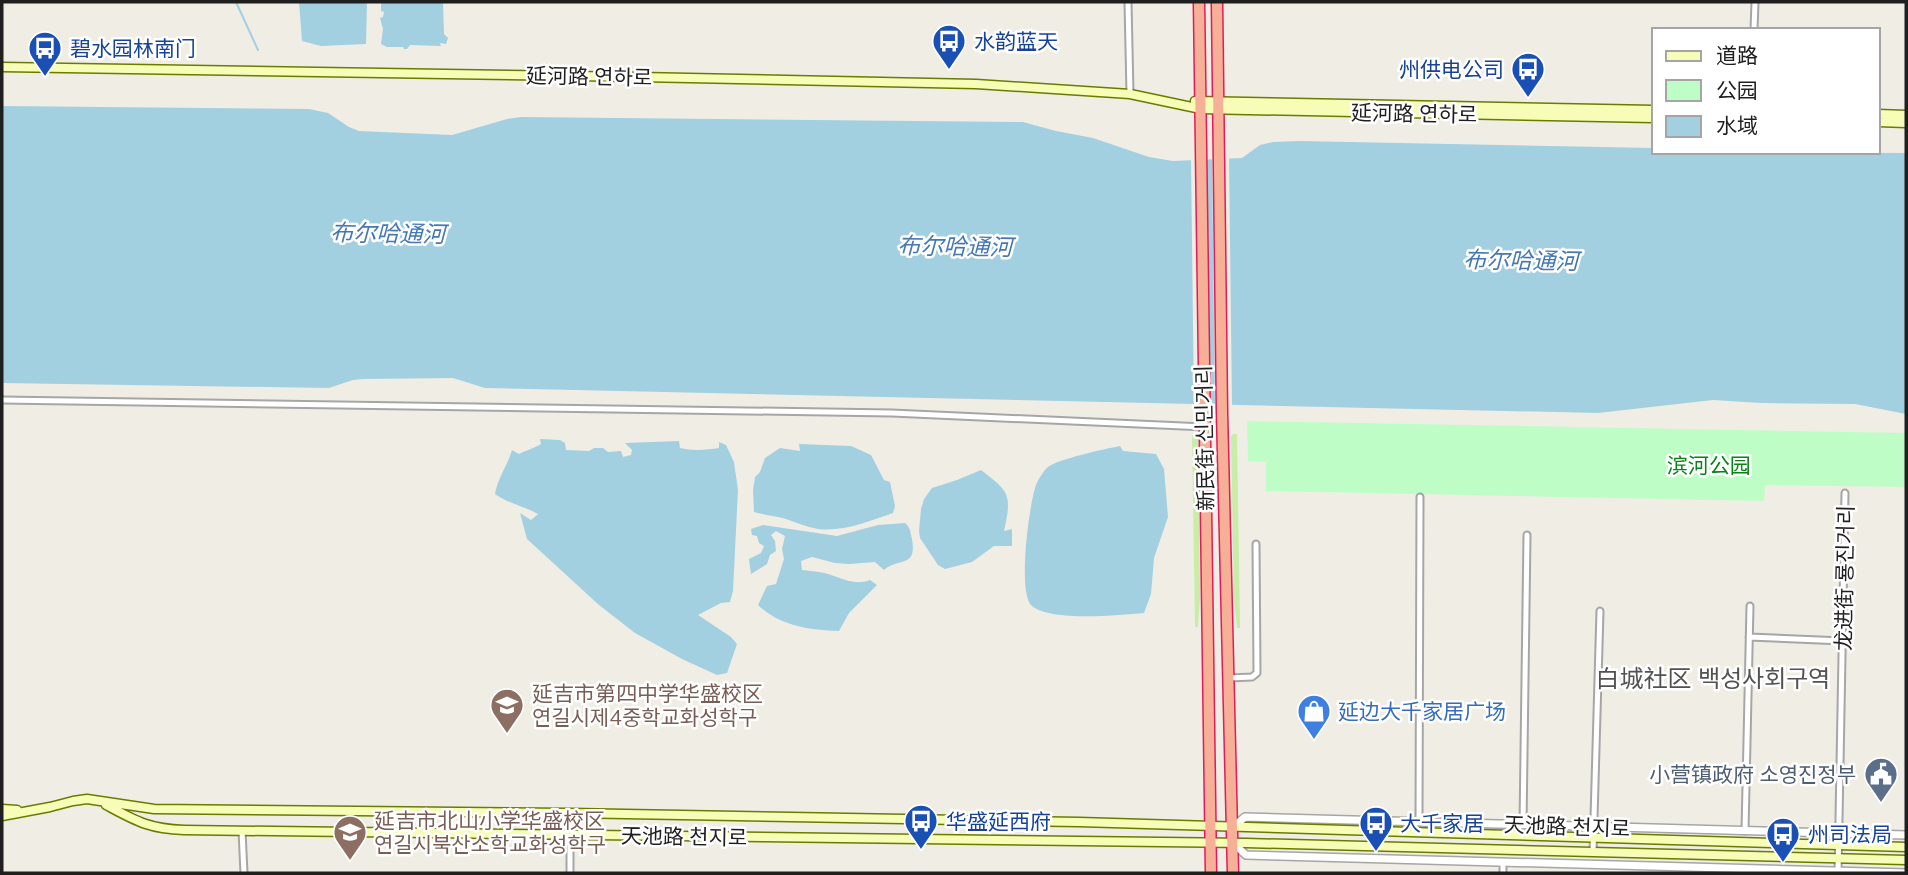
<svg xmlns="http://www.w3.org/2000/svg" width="1908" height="875" font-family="Mulish,'Noto Sans SC','Noto Sans KR',sans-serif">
	<rect width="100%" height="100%" fill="#f0ede5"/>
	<path fill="#c7eda8" d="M1233,434H1237L1240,628H1237L1234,600L1231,437Z
		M1192,436H1198L1200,597L1198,627H1195Z"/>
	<path fill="#bffdc7" d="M1247,421L1906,433V487L1765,485L1764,501L1266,491V462L1248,461Z"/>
	<path fill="#a2d0e1" d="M299,2H367L366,44L321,46L302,41Z
		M381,2H443L444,34L448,38L446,44L440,43L441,46L410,45L407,49H404L403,47H387L381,44L383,29L380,18L383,17L384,12L381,11Z
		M2,106L309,109L328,113L349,127L359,131L452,135L507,119L521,117L1023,122L1056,131L1093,138L1149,157L1173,161L1242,158L1260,145L1273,142L1299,141L1654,148V152L1906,153V414L1855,404L1761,403L1713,400L1598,413L485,388L453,378L363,379L353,380L329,388L2,383Z
		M540,439L560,440L565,443L566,450L589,451L594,448H603L608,452L621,451L623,457L631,455L632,450L625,443L679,441L680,448C692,451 707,450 719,448V442L726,445L734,462L738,490L733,591L730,602L721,603L698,615L731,637L737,644L727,673L717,675L682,659L635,633L599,605L527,539L520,513L531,520L538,514C524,506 509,504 495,494C498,477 507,467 512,450L519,454C526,450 533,449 541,444Z
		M799,444L851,446L871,455L884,480L890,482L895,506L893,513C870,521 843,532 818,529C807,527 797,523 786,519C776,516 765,515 754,512L753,490L755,477L760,472L765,458L780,448L800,451Z
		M1120,446L1123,451L1156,454L1164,469L1168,517L1154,558L1151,594L1144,613C1119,615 1052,622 1032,606C1017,594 1029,505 1036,485C1038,480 1043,471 1048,467C1058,459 1105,449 1120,446Z
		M981,470C1010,492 1012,495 1004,531L1012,529V546H994L972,562L945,569L938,565L920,538L919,531L921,509L924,499L932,488L957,480Z
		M905,523C911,528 910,532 912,539C917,569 899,557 884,570L875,562L849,564L835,563L812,557L801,561L802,570C808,571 814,571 819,572C838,575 852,587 870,580L877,585L849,613L839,631C809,630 780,626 758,605L767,586L776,584L784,559L782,549L785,536L776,531L771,535L775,541L776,551L770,555L767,564L751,574L749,559L761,553L764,546L759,543L757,536L752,535L751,529L763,525L837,536L878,525Z"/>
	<path fill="#f0ede5" d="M1229,155L1232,408H1215L1212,156Z
		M1207,157L1211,408H1194L1191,158Z"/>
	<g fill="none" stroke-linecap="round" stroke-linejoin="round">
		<path stroke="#a2d0e1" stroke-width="2" d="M236,2L258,50"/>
		<defs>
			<path id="minor" d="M1128,2L1130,94
				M1754,30L1755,2
				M2,400L892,413L1205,427
				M1749,637L1843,641
				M1229,678L1252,677L1257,673L1256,544
				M570,813V873
				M1419,822L1420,497
				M1523,825L1527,535
				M242,831L244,873
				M1745,831L1750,606
				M1593,852L1600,611
				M1503,862V873
				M1838,873L1845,493"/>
			<path id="tertiary" d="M1232,828L1245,817L1906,835
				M1232,842L1246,855L1906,873"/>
			<path id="secondary" d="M2,67L639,77L976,84L1130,94L1201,109L1654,118
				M1195,101L1654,110
				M1878,114L1906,115
				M1878,122L1906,123
				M106,805C136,821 149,829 184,830L1246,843L1906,860
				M2,809L17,810
				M2,816L50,807L73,801L87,799L154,809L570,813L1079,822L1906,847"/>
			<path id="trunk" d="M1199,2L1211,873
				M1217,2L1222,412L1233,873"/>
		</defs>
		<use href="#minor" stroke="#a6a6a6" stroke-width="9"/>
		<use href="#tertiary" stroke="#a6a6a6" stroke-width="10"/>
		<use href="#secondary" stroke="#697c00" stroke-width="11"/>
		<use href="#trunk" stroke="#e61a58" stroke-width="13"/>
		<use href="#minor" stroke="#fff" stroke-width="5"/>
		<use href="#tertiary" stroke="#fff" stroke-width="7"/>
		<use href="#secondary" stroke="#f7fdb6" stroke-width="8"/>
		<use href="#trunk" stroke="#f6b098" stroke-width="10"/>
	</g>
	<defs>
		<symbol id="bus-pin" viewBox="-11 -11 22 30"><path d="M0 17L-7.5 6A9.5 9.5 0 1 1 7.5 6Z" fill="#1a4fb4" stroke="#fff"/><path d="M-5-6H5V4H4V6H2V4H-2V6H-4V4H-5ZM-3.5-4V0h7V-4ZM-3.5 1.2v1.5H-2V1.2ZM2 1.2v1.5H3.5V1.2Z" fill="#fff"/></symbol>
		<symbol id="school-pin" viewBox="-11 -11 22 30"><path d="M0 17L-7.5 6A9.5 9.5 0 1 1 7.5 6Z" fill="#8d6e63" stroke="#fff"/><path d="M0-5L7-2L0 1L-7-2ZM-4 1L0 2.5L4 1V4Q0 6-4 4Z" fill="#fff"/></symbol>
		<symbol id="shop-pin" viewBox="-11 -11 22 30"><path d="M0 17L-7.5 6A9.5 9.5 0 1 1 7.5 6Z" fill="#3f7fe0" stroke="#fff"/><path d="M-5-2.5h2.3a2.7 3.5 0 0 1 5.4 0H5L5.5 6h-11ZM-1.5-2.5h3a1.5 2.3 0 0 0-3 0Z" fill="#fff"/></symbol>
		<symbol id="civic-pin" viewBox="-11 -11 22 30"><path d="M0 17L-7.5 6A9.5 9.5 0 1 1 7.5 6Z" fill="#5c6f8a" stroke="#fff"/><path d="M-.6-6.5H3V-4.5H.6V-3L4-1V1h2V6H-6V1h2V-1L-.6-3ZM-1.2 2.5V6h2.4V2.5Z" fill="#fff"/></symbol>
	</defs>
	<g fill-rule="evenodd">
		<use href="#bus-pin" x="930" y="22" width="38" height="52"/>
		<use href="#bus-pin" x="26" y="29" width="38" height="52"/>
		<use href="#bus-pin" x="1509" y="50" width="38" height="52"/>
		<use href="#school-pin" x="488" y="686" width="38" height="52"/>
		<use href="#shop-pin" x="1295" y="692" width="38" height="52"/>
		<use href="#civic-pin" x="1862" y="755" width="38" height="52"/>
		<use href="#bus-pin" x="902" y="802" width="38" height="52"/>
		<use href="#bus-pin" x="1357" y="804" width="38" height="52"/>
		<use href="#school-pin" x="331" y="813" width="38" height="52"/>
		<use href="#bus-pin" x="1764" y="815" width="38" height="52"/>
	</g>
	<g text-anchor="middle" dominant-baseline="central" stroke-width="5" stroke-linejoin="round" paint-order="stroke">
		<g font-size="21" fill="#164399" stroke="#fff" text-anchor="start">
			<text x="974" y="41">水韵蓝天</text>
			<text x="70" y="48">碧水园林南门</text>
			<text x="1504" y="69" text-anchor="end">州供电公司</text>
			<text x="946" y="821">华盛延西府</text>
			<text x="1400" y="823">大千家居</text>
			<text x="1808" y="834">州司法局</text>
		</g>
		<g font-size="21" fill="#1f1f1f" stroke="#fff">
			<text transform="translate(589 76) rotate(1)">延河路 연하로</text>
			<text transform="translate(1414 113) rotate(1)">延河路 연하로</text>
			<text transform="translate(1204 438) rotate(-91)">新民街 신민거리</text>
			<text transform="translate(1844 578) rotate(-89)">龙进街 룡진거리</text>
			<text transform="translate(1567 826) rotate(2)">天池路 천지로</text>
			<text transform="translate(684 836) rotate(1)">天池路 천지로</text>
		</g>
		<g font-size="21" fill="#058515" stroke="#fff">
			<text x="1709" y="465">滨河公园</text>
		</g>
		<g font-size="21" fill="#785e54" stroke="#fff" text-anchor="start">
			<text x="532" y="693">延吉市第四中学华盛校区<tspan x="532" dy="24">연길시제4중학교화성학구</tspan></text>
			<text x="374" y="820">延吉市北山小学华盛校区<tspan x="374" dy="24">연길시북산소학교화성학구</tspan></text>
		</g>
		<g font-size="21" fill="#366cbe" stroke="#fff" text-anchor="start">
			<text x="1338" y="711">延边大千家居广场</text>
		</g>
		<g font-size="21" fill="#4e5e75" stroke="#fff" text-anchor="end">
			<text x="1856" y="774">小营镇政府 소영진정부</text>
		</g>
		<g font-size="23" font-style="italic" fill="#4578b5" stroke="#fff">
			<text transform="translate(388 233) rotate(1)">布尔哈通河</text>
			<text transform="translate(955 246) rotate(1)">布尔哈通河</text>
			<text transform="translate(1521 260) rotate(1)">布尔哈通河</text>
		</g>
		<g font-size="24" fill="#525252" stroke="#fff">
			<text x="1713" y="678">白城社区 백성사회구역</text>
		</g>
	</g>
	<rect width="1908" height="875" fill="none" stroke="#1f1f1f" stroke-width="7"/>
	<rect x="1652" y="28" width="228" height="126" fill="#ffffff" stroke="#a5a5a5" stroke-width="2"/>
	<rect x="1666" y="51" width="35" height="10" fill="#f7fdb6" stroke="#a5a5a5" stroke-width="2"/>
	<text x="1716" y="63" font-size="21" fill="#1f1f1f">道路</text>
	<rect x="1666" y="80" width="35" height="21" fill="#bffdc7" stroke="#a5a5a5" stroke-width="2"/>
	<text x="1716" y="98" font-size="21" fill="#1f1f1f">公园</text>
	<rect x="1666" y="116" width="35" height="21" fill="#a2d0e1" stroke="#a5a5a5" stroke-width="2"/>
	<text x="1716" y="133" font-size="21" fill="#1f1f1f">水域</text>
</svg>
